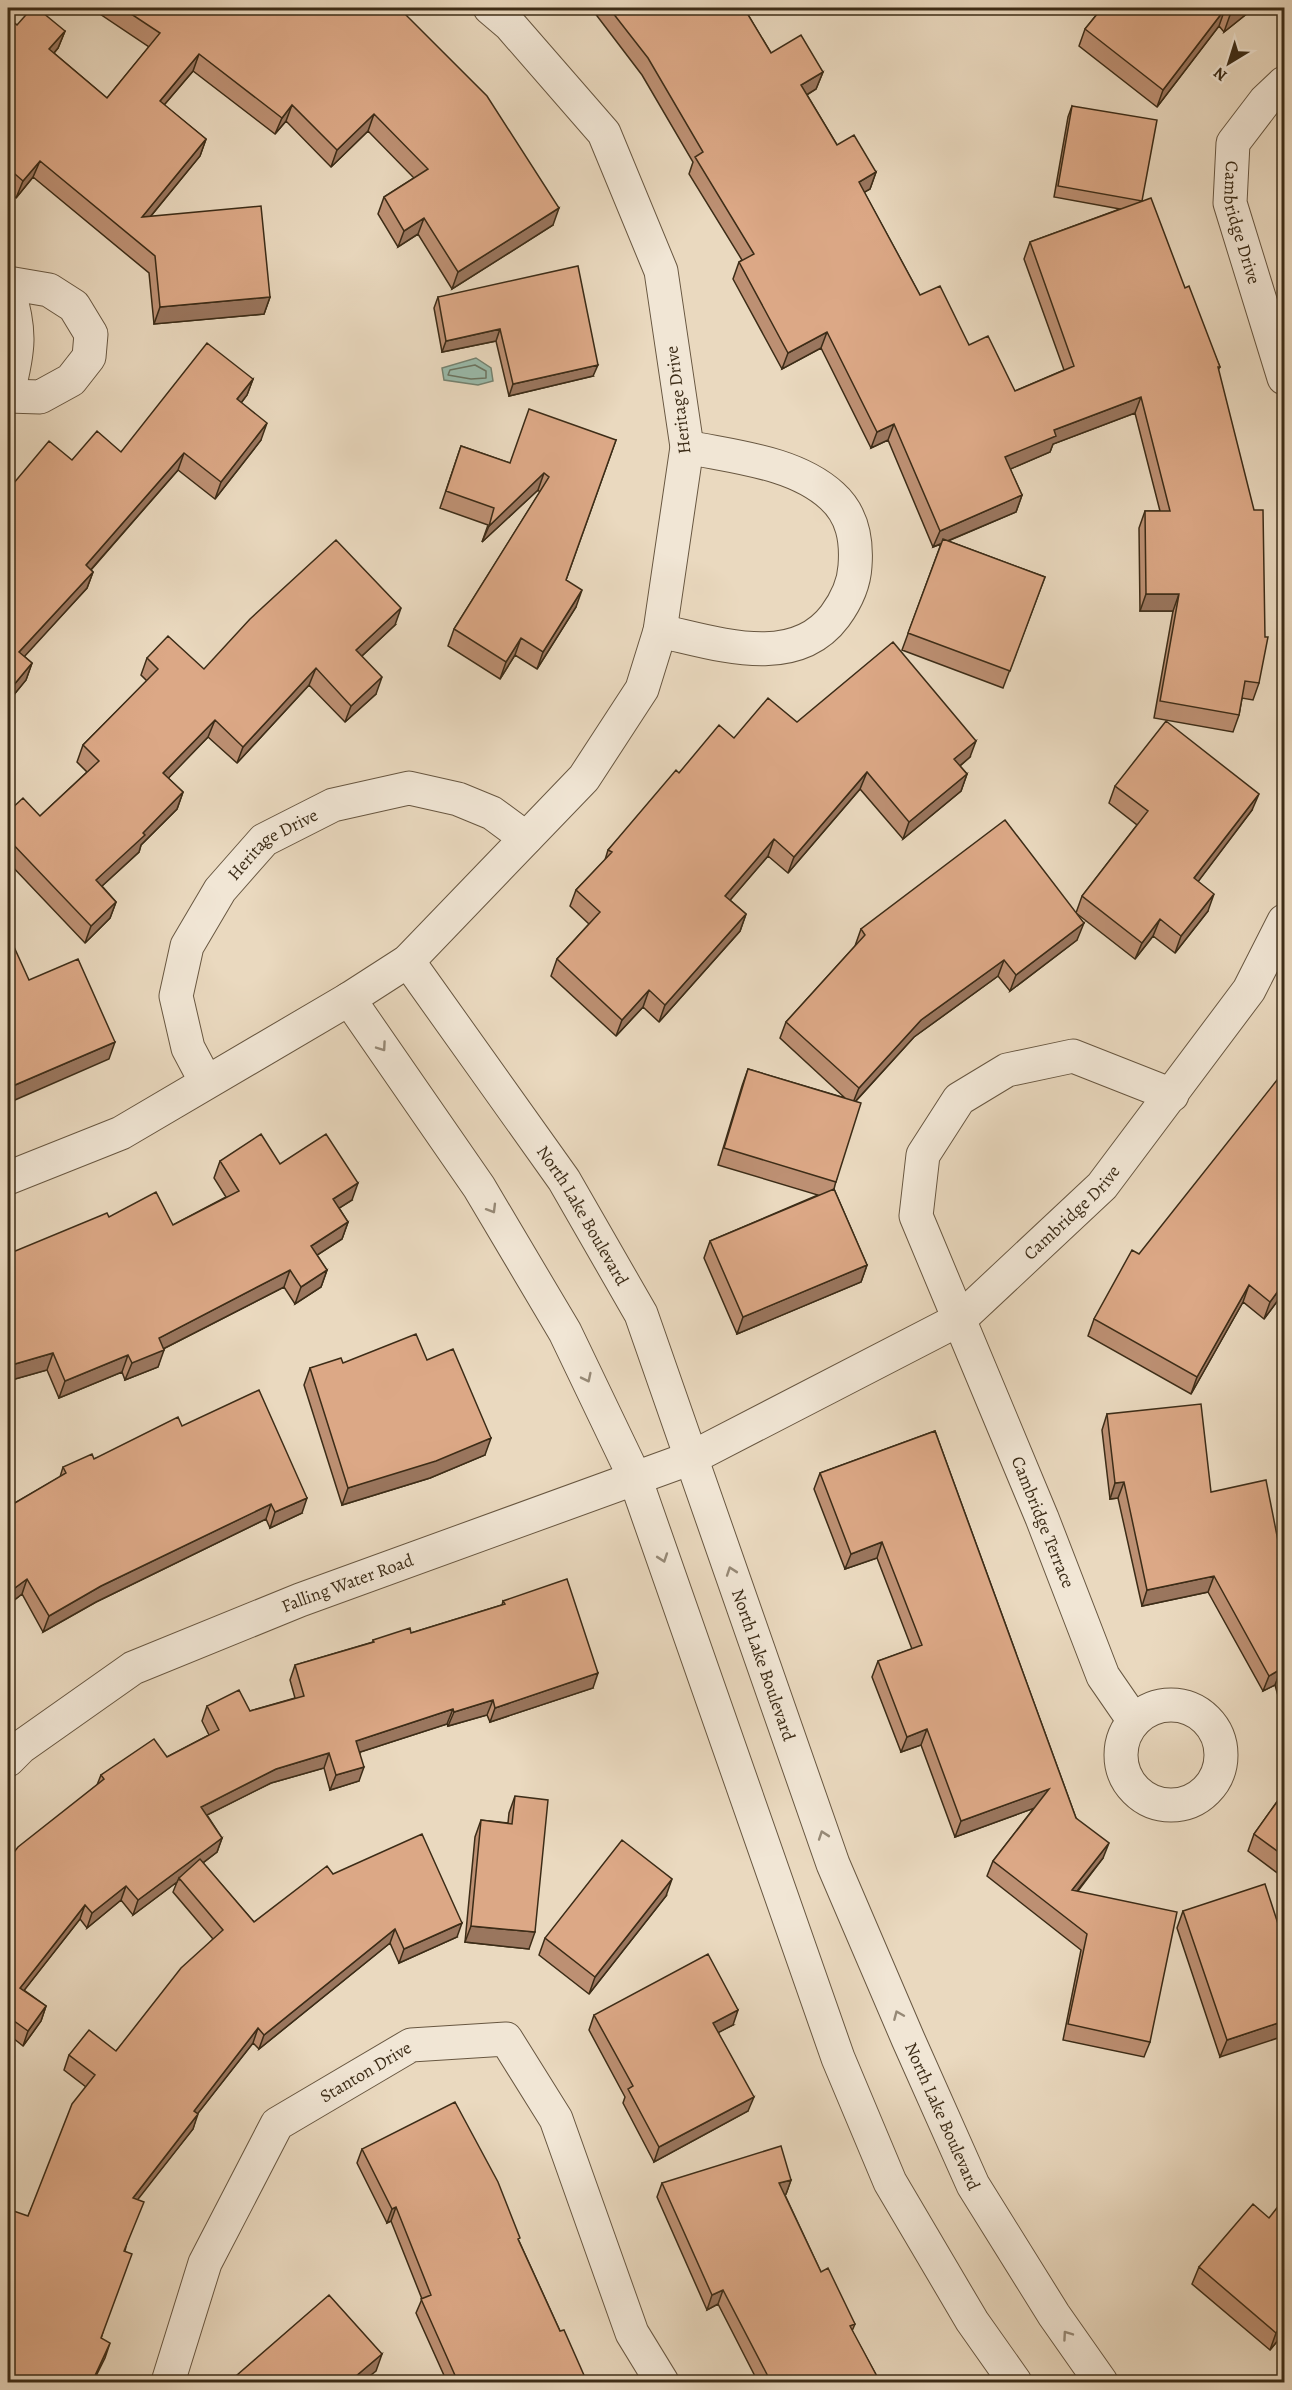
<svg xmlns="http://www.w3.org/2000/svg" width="1292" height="2390" font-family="Alegreya,serif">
	<rect width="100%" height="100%" fill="#ead9bf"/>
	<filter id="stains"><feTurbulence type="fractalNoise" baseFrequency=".00333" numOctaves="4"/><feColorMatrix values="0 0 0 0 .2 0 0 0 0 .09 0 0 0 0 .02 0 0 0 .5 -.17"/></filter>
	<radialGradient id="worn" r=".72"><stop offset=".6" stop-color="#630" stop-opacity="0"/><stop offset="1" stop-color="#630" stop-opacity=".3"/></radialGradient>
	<path fill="#9abbab" stroke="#748270" stroke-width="1.5" d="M476,358L491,368L493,381L478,385L444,380L442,368Z"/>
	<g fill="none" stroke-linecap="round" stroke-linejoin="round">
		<path stroke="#6b7461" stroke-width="1.5" d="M475,365L486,371V378L471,379L448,375L450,370Z"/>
		<defs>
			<g id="minor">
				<path id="s1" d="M1284,83L1265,101L1233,143L1230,203L1284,378"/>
				<path d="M8,283L49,290L74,306L91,334L89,357L71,380L40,397L8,396"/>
				<path d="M8,289C21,331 19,349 8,392"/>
				<path d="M660,631C716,643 794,671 835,616C846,601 854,585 855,566C857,540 853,515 832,496C795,462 734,457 687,447"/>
				<path id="s2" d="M408,961L564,1180L641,1314L833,1864L908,2039L973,2185L1054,2315L1101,2382"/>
				<path d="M349,999L479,1187L565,1332L635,1478L838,2058L890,2182L972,2321L1015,2382"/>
				<path id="s3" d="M206,1082L188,1048L176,996L187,946L220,890L264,840L333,805L409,788L458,799L492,813L526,838"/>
				<path d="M8,1178L121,1133L349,999L408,961L584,778L642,689L660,631L687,447L661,271L604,133L510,25L490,8"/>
				<circle cx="1171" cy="1755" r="50"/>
				<path d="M1134,1721L1103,1676L1042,1518L916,1216L923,1155L959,1099L1007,1070L1073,1056L1172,1095"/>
				<path id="s4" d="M8,1760L21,1747L133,1668L300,1600L691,1458L960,1319L1102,1186L1249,990L1284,921"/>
				<path id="s5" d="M168,2382L205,2263L277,2124L411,2045L506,2039L556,2119L632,2333L662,2382"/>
			</g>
		</defs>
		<use href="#minor" stroke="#685741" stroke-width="35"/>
		<use href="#minor" stroke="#f1e6d5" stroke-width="33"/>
	</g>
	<path fill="#bd9073" stroke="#3c2c17" stroke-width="1.5" d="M91,8H397L553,225L452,289L418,234L398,247L378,214L384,197L414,178L368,131L331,167L286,121L275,134L193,71L164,105L206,139L200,156L151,216L270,297L264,314L154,324L149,273L33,177L16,198L8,190V18L17,25L65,31L58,48L54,53L107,98L149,47Z
		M591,8H744L771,53L823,72L816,89L807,95L837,145L876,172L870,189L864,192L920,295L1015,391L1064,370L1024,259L1030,242L1120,209L1054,197L1068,117L1072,106L1142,201L1185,288L1220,367L1218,370L1259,683L1253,700L1242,698L1239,715L1233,732L1154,718L1173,611H1140L1139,528L1145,511H1160L1135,413L1053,444L1050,452L1010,469L1022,495L1016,512L948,541L1045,577L1003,688L902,650L941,544L933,547L888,440L871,448L821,348L782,369L733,279L739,262L742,260L689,174L693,162L642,75Z
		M1102,8H1254L1224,32L1219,26L1157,107L1079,46L1085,29Z
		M438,297L593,376L509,396L496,341L442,352L434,308Z
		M253,379L247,395L241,403L261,440L215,499L178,470L91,570L93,572L87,588L24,656L32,663L26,680L8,702L72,460L121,452Z
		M616,440L566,580L576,607L537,669L515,655L500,679L448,646L454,629L540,492L538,490L482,542L488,525L440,508L461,446L510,463Z
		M395,625L362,656L376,694L345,722L309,685L237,763L208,737L168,778L183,792L177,809L141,845L139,852L102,886L116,902L110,918L85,943L8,862V812L40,816L87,772L77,762L83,745L147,681L141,675L147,658L204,669Z
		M797,722L970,757L960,766L967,774L961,791L903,839L860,789L788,873L768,856L730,900L746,914L740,931L659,1022L643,1007L616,1036L551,976L557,959L589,924L570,906L576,890L605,860L608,850L679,773L734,738Z
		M1115,786L1252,810L1198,881L1208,911L1175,953L1153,936L1135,959L1076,913L1077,940L1010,991L998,976L914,1037L856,1101L834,1189L867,1265L861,1282L737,1334L704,1258L710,1241L818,1195L718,1165L742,1086L748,1069L845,1098L780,1038L786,1022L855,946L861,929L1076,913L1082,896L1137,825L1109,803Z
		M220,1161L280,1164L352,1200L339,1208L348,1222L342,1239L317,1255L327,1270L321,1287L295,1304L284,1287L163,1349L158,1367L125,1380L122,1372L59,1398L47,1370L8,1381L109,1217L173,1225L226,1197L214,1178Z
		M1139,1254L1284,1292L1264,1319L1243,1302L1191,1394L1088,1336L1094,1319Z
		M427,1360L485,1455L430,1478L342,1505L304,1385L310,1368L343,1363Z
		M1107,1414L1211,1492L1284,1571V1717L1275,1685L1263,1691L1208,1592L1142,1606L1118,1498L1110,1499L1102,1430Z
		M182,1426L302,1513L270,1528L266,1519L96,1602L43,1632L22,1594L8,1605V1507L60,1477L63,1467L94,1459Z
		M935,1431L1076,1818L1103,1858L1078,1891L1150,2042L1144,2057L1063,2040L1081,1950L987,1876L993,1861L1034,1808L955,1837L921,1745L901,1752L872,1677L878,1661L912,1649L877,1558L845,1569L814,1489L820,1473Z
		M503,1601L593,1688L490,1722L487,1715L448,1726L447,1724L360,1752L359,1781L330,1790L324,1768L271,1783L207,1815L222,1838L217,1852L203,1863L254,1922L333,1874L457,1937L399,1963L390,1943L259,2049L253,2043L197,2114L193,2129L137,2199L125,2251L101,2339L105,2358L28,2216L86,2087L64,2070L69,2055L116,2051L213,1939L173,1892L177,1882L133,1915L121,1900L87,1928L80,1919L24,1990L46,2006L41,2021L23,2046L8,2034V1860L97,1785L101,1775L167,1757L209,1735L202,1721L207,1706L250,1711L295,1698L290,1680L295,1665L373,1642V1640L411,1633L502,1605Z
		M1284,1792V1878L1248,1851L1254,1834Z
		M515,1796L529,1949L465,1942L475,1837L481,1820L508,1823L509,1813Z
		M666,1896L589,1994L539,1955L545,1938Z
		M1183,1911L1284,1942L1220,2057L1177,1928Z
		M594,2015L733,2025L718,2032L748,2111L654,2162L623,2103L625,2097L589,2030Z
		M362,2149L519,2241L560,2331L587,2382H447L416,2313L422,2299L391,2221L387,2223L357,2163Z
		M791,2180L786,2194L785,2195L821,2272L855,2324L852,2331L880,2382H758L718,2304L707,2310L657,2197L662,2183Z
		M1199,2267L1284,2333L1270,2350L1192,2284Z"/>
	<path fill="#9a765e" stroke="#3c2c17" stroke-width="1.5" d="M1240,8H1254L1224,32L1230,15Z
		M1225,9L1219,26L1157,107L1163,90Z
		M65,31L58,48L43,66L49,49Z
		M199,54L193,71L153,118L160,101Z
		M823,72L816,89L795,102L801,85Z
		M292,105L286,121L275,134L282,118Z
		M374,114L368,131L331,167L337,150Z
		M206,139L200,156L136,234L142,217Z
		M40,161L33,177L16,198L23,181Z
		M876,172L870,189L853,199L859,182Z
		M559,208L553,225L452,289L458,272Z
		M424,218L418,234L398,247L404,231Z
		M270,297L264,314L154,324L160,307Z
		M500,329L496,341L442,352L446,341Z
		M827,332L821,348L782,369L788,353Z
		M598,365L593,376L509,396L513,384Z
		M253,379L247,395L231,416L237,399Z
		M1141,397L1135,413L1053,444L1050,452L999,474L1005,457L1054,430Z
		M267,423L261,440L215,499L221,482Z
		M894,424L888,440L871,448L877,432Z
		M184,453L178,470L80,582L86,565Z
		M544,473L538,490L482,542L489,526Z
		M1022,495L1016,512L933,547L940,531Z
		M93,572L87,588L13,669L19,652Z
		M582,590L576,607L537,669L543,652Z
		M1146,594H1179L1173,611H1140Z
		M401,608L395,625L350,667L356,650Z
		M521,638L515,655L500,679L506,662Z
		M32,663L26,680L8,702V692Z
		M316,668L309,685L237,763L243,747Z
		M382,677L376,694L345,722L351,706Z
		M215,720L208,737L157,790L163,773Z
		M976,741L970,757L948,776L954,759Z
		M867,772L860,789L788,873L794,857Z
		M967,774L961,791L903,839L909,822Z
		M183,792L177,809L141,845L139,852L90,897L96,880Z
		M1259,794L1252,810L1188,895L1194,878Z
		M774,839L768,856L719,913L725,896Z
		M1214,894L1208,911L1175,953L1181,936Z
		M116,902L110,918L85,943L91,926Z
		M746,914L740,931L659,1022L665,1005Z
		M1160,919L1153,936L1135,959L1142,943Z
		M1084,923L1077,940L1010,991L1016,975Z
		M1004,960L998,976L914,1037L852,1105L859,1088L921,1020Z
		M649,990L643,1007L616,1036L622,1020Z
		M115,1042L109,1059L8,1103V1088Z
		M358,1183L352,1200L327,1216L333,1199Z
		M348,1222L342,1239L305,1263L311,1246Z
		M867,1265L861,1282L737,1334L743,1317Z
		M290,1270L284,1287L157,1352L164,1350L158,1367L125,1380L132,1363L159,1338Z
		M327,1270L321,1287L295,1304L301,1287Z
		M1284,1283V1292L1264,1319L1270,1302Z
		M1249,1285L1243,1302L1191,1394L1197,1377Z
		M53,1353L47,1370L8,1381V1366Z
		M128,1355L122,1372L59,1398L65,1381Z
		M491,1438L485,1455L430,1478L342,1505L348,1488Z
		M1124,1482L1118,1498L1110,1499L1115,1483Z
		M307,1498L302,1513L270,1528L275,1512Z
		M271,1504L266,1519L96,1602L43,1632L49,1616L101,1586Z
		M882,1542L877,1558L845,1569L851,1554Z
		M1214,1576L1208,1592L1142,1606L1147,1590Z
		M27,1579L22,1594L8,1605V1593Z
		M1281,1669L1275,1685L1263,1691L1269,1676Z
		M598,1673L593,1688L490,1722L495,1708Z
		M493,1700L487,1715L448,1726L454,1712Z
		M453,1709L447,1724L351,1755L356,1741Z
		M927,1729L921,1745L901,1752L907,1737Z
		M329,1753L324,1768L271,1783L195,1821L201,1807L276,1769Z
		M364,1767L359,1781L330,1790L336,1775Z
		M1049,1789L1043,1805L955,1837L961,1821Z
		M222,1838L217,1852L180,1880L179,1878L177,1882L133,1915L138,1900Z
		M1109,1843L1103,1858L1066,1905L1072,1890Z
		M672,1879L666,1896L589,1994L595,1977Z
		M126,1886L121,1900L87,1928L92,1913Z
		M85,1905L80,1919L15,2002L20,1988Z
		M462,1923L457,1937L399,1963L404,1949Z
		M471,1926L535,1932L529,1949L465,1942Z
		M395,1929L390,1943L259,2049L264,2035Z
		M46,2006L41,2021L23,2046L28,2031Z
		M738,2010L733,2025L708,2038L713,2023Z
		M1284,2021V2036L1220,2057L1227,2040Z
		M258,2028L253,2043L188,2126L194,2111Z
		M754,2097L748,2111L654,2162L659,2147Z
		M198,2114L193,2129L128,2212L133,2198Z
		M791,2180L786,2194L774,2198L779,2183Z
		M396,2207L391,2221L387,2223L392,2209Z
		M723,2290L718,2304L707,2310L712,2295Z
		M1284,2323V2333L1270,2350L1276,2333Z
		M110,2343L105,2358L93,2382H92Z
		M382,2354L376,2371L362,2382H349Z"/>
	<path fill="#dca886" stroke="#3c2c17" stroke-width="1.5" d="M32,8H37L65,31L49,49L107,98L160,33L122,8H397L406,15L487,96L559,208L458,272L424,218L404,231L384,197L428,169L374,114L337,150L292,105L282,118L199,54L160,101L206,139L142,217L261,206L270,297L160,307L155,256L40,161L23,181L8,168V18L17,25Z
		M609,8H744L771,53L801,35L823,72L801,85L837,145L854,135L876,172L859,182L920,295L940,286L969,345L988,336L1015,391L1074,366L1030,242L1151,198L1185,288L1189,286L1220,367H1218L1254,510H1263L1265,637H1268L1259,683L1245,681L1239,715L1160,701L1179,594H1146L1145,511H1170L1141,397L1054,430L1056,436L1005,457L1022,495L940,531L894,424L877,432L827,332L788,353L739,262L754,254L695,157L703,152L648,58Z
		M1102,8H1240L1230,15L1225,9L1163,90L1085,29Z
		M1072,106L1157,120L1142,201L1058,186Z
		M578,266L598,365L513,384L500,329L446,341L438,297Z
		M207,343L253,379L237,399L267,423L221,482L184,453L86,565L93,572L19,652L32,663L8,692V490L49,441L72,460L97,431L121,452Z
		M529,409L616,440L566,580L582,590L543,652L521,638L506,662L454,629L549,477L544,473L489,526L494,508L446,491L461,446L510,463Z
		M943,539L1045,577L1010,671L908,633Z
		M336,540L401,608L356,650L382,677L351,706L316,668L243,747L215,720L163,773L183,792L143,833L145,835L96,880L116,902L91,926L8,839V812L23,798L40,816L99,761L83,745L158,669L147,658L168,636L204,669L250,619Z
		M893,642L976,741L954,759L967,774L909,822L867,772L794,857L774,839L725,896L746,914L665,1005L649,990L622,1020L557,959L600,912L576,890L612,852L608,850L676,770L679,773L719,725L734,738L768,698L797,722Z
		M1166,721L1259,794L1194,878L1214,894L1181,936L1160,919L1142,943L1082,896L1148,811L1115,786Z
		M1005,820L1084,923L1016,975L1004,960L921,1020L859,1088L786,1022L865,935L861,929Z
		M10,938L29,980L78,959L115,1042L8,1088V939Z
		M748,1069L861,1103L836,1182L724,1148Z
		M1281,1075L1284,1078V1283L1270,1302L1249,1285L1197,1377L1094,1319L1132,1250L1139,1254Z
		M261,1134L280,1164L326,1134L358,1183L333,1199L348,1222L311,1246L327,1270L301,1287L290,1270L159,1338L164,1350L132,1363L128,1355L65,1381L53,1353L8,1366V1254L107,1213L109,1217L156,1192L173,1225L239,1191L220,1161Z
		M834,1189L867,1265L743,1317L710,1241Z
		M416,1334L427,1360L453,1349L491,1438L436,1461L348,1488L310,1368L341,1358L343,1363Z
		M259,1390L307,1498L275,1512L271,1504L101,1586L49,1616L27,1579L8,1593V1507L66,1473L63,1467L92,1454L94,1459L178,1417L182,1426Z
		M1201,1404L1211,1492L1266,1480L1284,1571V1681L1281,1669L1269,1676L1214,1576L1147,1590L1124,1482L1115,1483L1107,1414Z
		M935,1431L1076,1818L1109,1843L1072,1890L1177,1912L1150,2042L1068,2024L1087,1934L993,1861L1049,1789L961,1821L927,1729L907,1737L878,1661L922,1645L882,1542L851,1554L820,1473Z
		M567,1579L598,1673L495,1708L493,1700L454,1712L453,1709L356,1741L364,1767L336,1775L329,1753L276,1769L201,1807L222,1838L138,1900L126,1886L92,1913L85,1905L20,1988L46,2006L28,2031L10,2018L8,2022V1860L18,1847L104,1779L101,1775L154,1739L167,1757L219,1730L207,1706L239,1690L250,1711L304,1696L295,1665L374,1642L373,1640L410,1628L411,1633L505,1604L503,1601Z
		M1284,1792V1856L1254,1834Z
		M515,1796L548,1800L535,1932L471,1926L481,1820L512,1824Z
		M422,1834L462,1923L404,1949L395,1929L264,2035L258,2028L194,2111L198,2114L133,2198L144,2202L124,2251L132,2254L101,2338L110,2343L92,2382H8V2209L28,2216L72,2104L95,2075L69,2055L89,2030L116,2051L181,1968L223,1930L179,1878L200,1859L254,1922L327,1866L333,1874Z
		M622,1840L672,1879L595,1977L545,1938Z
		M1265,1884L1284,1942V2021L1227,2040L1183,1911Z
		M708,1954L738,2010L713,2023L754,2097L659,2147L628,2089L633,2086L594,2015Z
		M455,2102L498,2182L520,2238L518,2239L560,2331L564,2330L587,2382H458L421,2299L431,2295L396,2207L392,2209L362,2149Z
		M781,2146L791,2180L779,2183L821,2272L828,2268L855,2324L850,2326L880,2382H771L723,2290L712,2295L662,2183Z
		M1284,2199V2323L1276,2333L1199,2267L1253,2204L1269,2218Z
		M329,2295L382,2354L349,2382H229Z"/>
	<defs><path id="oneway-chevron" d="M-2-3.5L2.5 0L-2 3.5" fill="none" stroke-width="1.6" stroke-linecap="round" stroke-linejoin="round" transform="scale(1.5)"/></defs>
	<g stroke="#968976">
		<use href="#oneway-chevron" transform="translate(382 1047) rotate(55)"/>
		<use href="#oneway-chevron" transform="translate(492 1209) rotate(59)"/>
		<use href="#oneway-chevron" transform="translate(587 1378) rotate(64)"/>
		<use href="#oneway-chevron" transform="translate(663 1558) rotate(71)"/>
		<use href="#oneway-chevron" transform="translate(731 1571) rotate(-109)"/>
		<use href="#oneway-chevron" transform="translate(823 1835) rotate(-109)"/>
		<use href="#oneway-chevron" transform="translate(898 2015) rotate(-113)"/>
		<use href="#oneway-chevron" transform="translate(1067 2335) rotate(-125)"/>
	</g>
	<g text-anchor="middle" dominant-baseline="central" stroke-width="5" stroke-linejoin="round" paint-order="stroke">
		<g font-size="18" fill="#3c2c17" stroke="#f1e6d5">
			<text stroke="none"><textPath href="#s1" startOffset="160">Cambridge Drive</textPath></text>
			<text transform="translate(678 400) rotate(-97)">Heritage Drive</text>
			<text stroke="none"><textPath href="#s3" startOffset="279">Heritage Drive</textPath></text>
			<text stroke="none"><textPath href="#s4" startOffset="1209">Cambridge Drive</textPath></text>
			<text stroke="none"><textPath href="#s2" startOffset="309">North Lake Boulevard</textPath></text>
			<text transform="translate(1043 1522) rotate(68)">Cambridge Terrace</text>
			<text stroke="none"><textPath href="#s4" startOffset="386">Falling Water Road</textPath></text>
			<text stroke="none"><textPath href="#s2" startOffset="795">North Lake Boulevard</textPath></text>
			<text stroke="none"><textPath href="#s5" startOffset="384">Stanton Drive</textPath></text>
			<text stroke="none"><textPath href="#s2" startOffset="1281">North Lake Boulevard</textPath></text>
		</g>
	</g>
	<rect width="1292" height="2390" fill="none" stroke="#ead9bf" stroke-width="30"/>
	<rect x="9" y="9" width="1274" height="2372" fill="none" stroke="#3c2c17" stroke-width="3"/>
	<rect x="15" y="15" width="1262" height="2360" fill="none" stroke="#3c2c17" stroke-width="1.5"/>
	<g transform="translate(1229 63) rotate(218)" stroke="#f1e6d5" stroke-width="4.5" paint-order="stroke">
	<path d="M0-4.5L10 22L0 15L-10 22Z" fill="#3c2c17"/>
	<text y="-9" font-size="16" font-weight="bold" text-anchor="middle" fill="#3c2c17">N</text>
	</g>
	<rect width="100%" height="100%" filter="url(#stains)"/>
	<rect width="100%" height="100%" fill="url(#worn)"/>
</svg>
